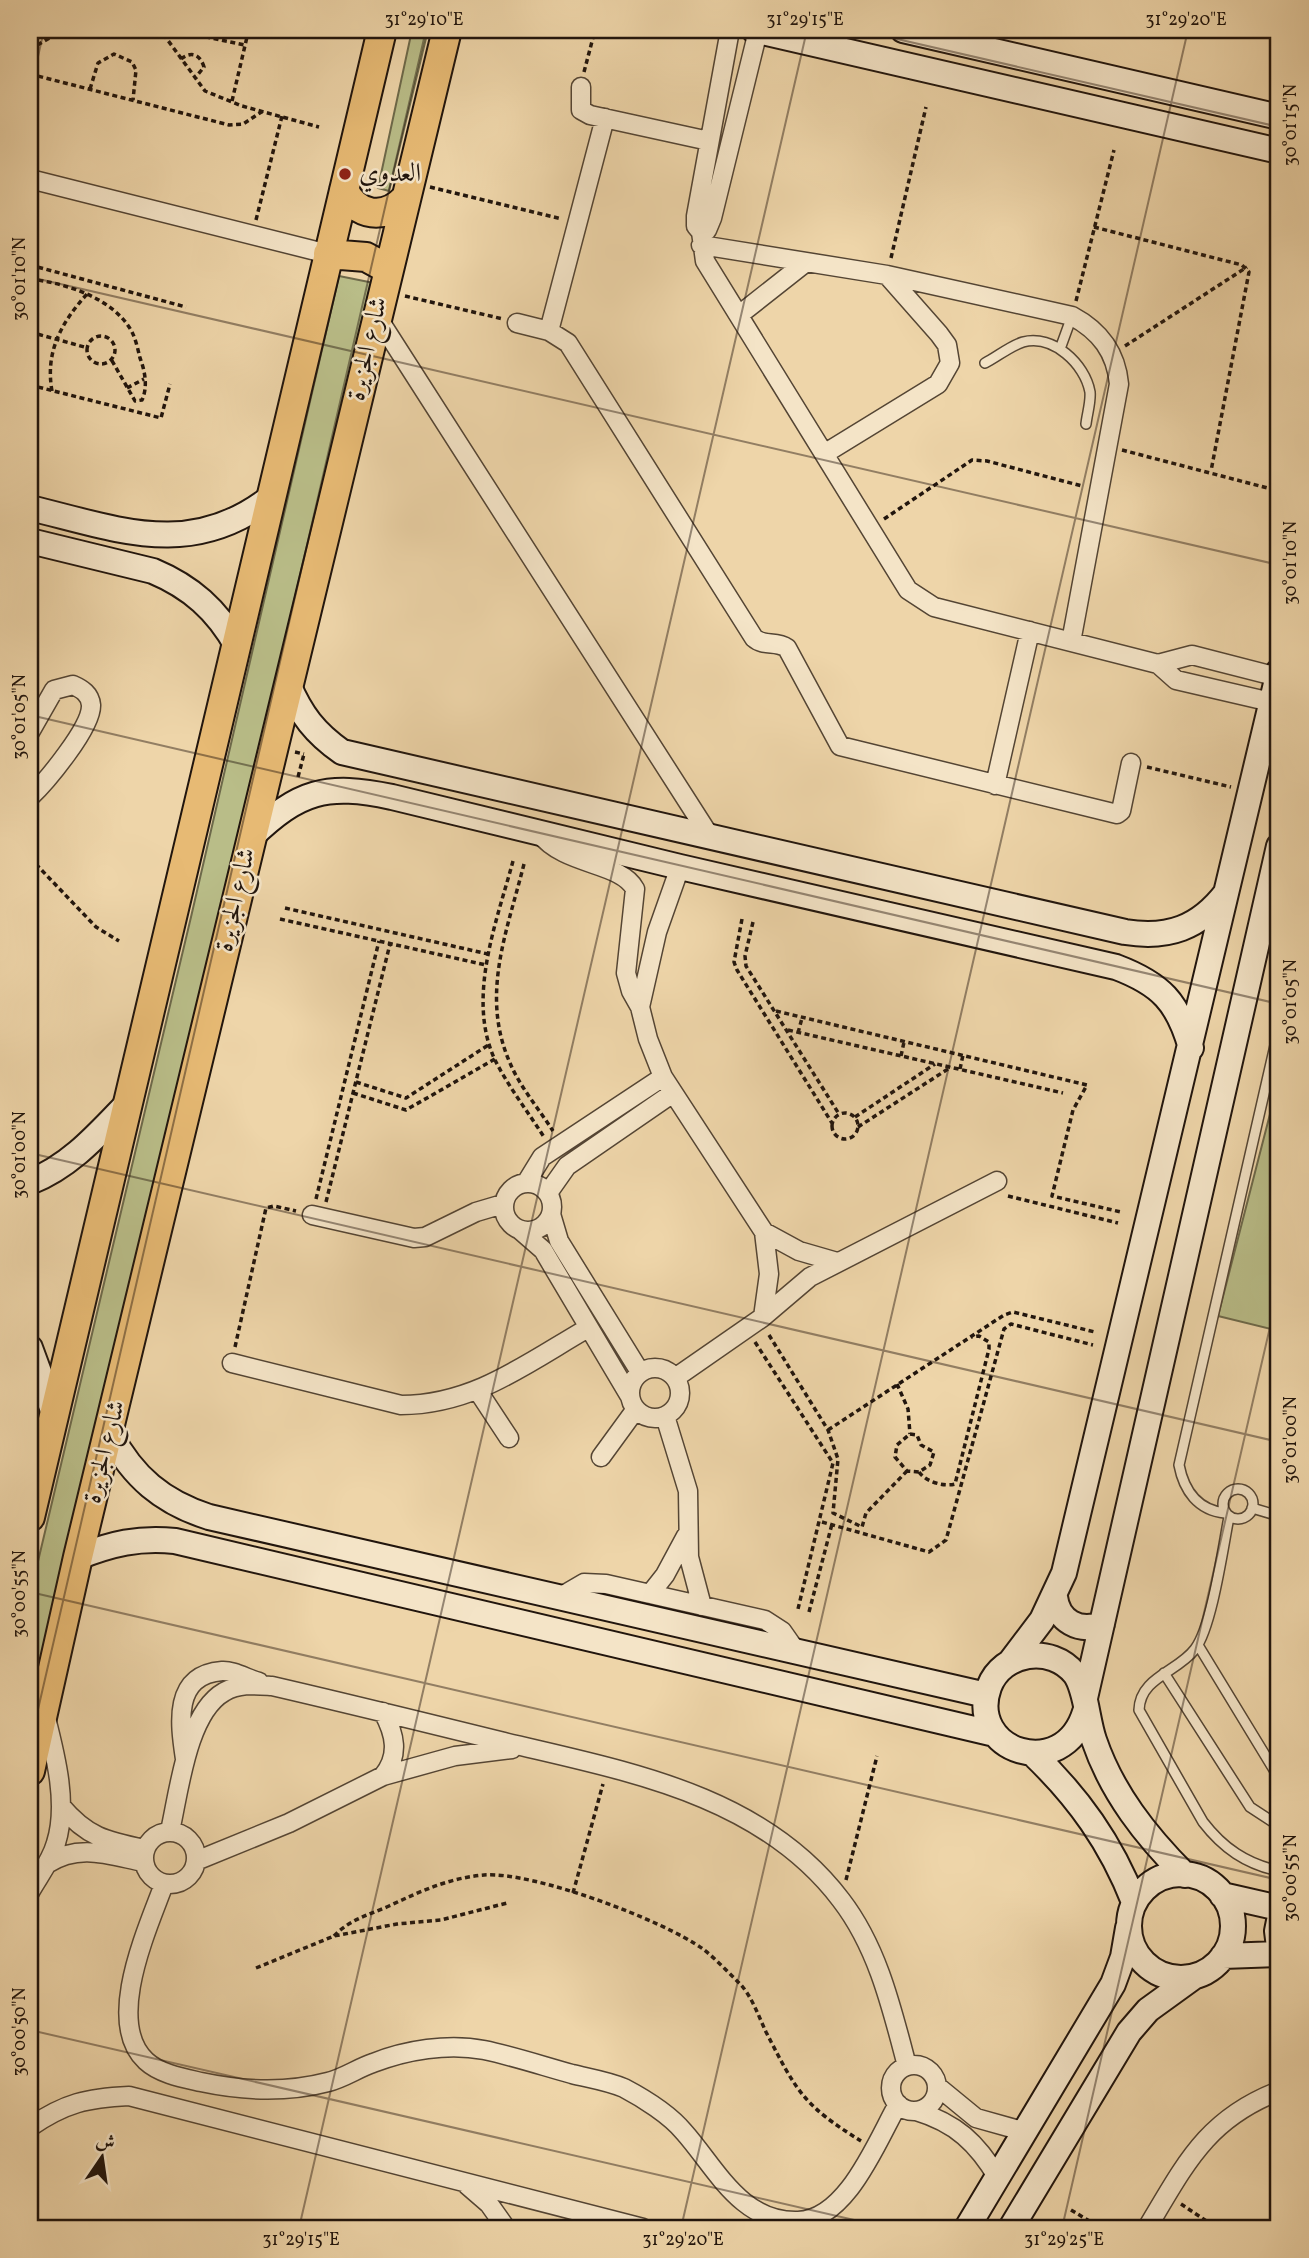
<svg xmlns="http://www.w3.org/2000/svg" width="1309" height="2258" font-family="Vollkorn,Amiri,serif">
	<rect width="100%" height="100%" fill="#eed5a9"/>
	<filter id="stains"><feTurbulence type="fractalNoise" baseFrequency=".00286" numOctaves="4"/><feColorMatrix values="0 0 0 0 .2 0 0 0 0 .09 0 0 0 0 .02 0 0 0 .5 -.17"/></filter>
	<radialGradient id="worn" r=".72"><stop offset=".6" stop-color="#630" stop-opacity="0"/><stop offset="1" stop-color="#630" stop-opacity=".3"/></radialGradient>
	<path fill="#b9bd88" stroke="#6d694a" stroke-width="2" d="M412,30H428L389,191L378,188Z
		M339,276L374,283L30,1704V1595L191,917Z
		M1279,1079V1331L1218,1316Z"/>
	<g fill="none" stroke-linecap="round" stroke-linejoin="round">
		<defs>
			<path id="lane" d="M1060,349L1072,316
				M985,363C997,357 1010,346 1023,342C1053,334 1085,364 1090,392C1091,402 1087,414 1086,424
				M1223 1504a15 15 0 1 1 30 0a15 15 0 1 1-30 0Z
				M1252,1508L1279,1516
				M1225,1513C1198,1510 1184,1491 1179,1465L1279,1028
				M1229,1517C1223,1547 1212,1627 1195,1649C1178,1672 1140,1677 1139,1710L1203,1822C1223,1848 1246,1864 1279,1871
				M1198,1645L1279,1778
				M1164,1673L1250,1807L1279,1826"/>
			<path id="street" d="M730,30L696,216V226L701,232L707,230L712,218L758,31
				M581,87V110L590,115L709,141
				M30,179L328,254
				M701,232L705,261L908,590L934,607L1158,664L1176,680L1271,702
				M701,245L887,275L1072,316C1100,331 1116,352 1119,384L1071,642
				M376,315L711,838
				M739,315L805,263
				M517,323L549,331L568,343L754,638C764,647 776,640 787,648L840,746L1117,814L1121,811L1131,763
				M549,331L605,118
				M824,454L938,384L950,363L947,345L939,334L887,275
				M1158,664L1192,655L1278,677
				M30,732L54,690L73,685C82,689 90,694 91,705C92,727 46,782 30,797
				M995,785L1030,631
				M540,834C565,866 621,862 635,889L626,973L631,991L640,1007L648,1039L663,1077L764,1232L769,1274L763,1317
				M640,1007L657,932L680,867
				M504 1207a24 24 0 1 1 48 0a24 24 0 1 1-48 0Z
				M526,1183L542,1157L663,1077
				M548,1193L567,1166L673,1093
				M551,1214L559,1241L640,1372
				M312,1215L414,1238L425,1237L476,1212L503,1204
				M520,1230L543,1250L629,1395
				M764,1232L799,1251L837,1262
				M232,1363L401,1405C474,1405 527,1363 588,1328
				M630 1393a25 25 0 1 1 50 0a25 25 0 1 1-50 0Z
				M675,1378L763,1317L810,1277L997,1181
				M478,1391L509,1438
				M665,1416L688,1491L689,1557L702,1606
				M601,1457L636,1409
				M650,1594L665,1575L686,1536
				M560,1597L584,1583L606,1584L765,1620L782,1631L796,1651
				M383,1712C395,1734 400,1755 383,1776
				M185,1759C180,1725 172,1675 222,1671C232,1670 248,1679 259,1682
				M61,1806C87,1837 106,1841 144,1849
				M170,1831C179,1792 187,1713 224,1692C239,1683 256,1685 272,1686C350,1704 427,1723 504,1742C625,1771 761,1794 841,1900C878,1948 892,2009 907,2066
				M144 1858a26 26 0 1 1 52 0a26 26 0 1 1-52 0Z
				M196,1861L289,1823L383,1776L455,1756L512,1749
				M47,1864C79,1843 109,1855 143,1862
				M164,1884C148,1928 104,2022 146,2061C160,2074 183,2078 201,2082C243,2091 286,2093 328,2082C344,2078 358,2068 373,2063C406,2050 448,2043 484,2050C513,2056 543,2066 572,2074C588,2078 608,2081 624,2088C643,2098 670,2115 684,2132C716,2168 741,2223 798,2221C847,2220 877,2141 898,2104
				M30,1892C39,1876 51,1861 56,1843C68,1805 56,1757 46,1718
				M891 2088a23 23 0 1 1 46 0a23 23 0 1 1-46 0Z
				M937,2086L976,2118L1026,2132
				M916,2111C956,2123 977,2143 998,2178
				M30,2127C65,2103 87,2098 129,2096L643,2228
				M467,2185L489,2204L506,2228
				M566,2228L599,2219
				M1147,2228C1185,2165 1206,2119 1279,2091"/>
			<path id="secondary" d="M754,30L1279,151
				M903,30L1279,117
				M30,508C118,529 190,560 270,498
				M30,541L153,571C191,587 217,610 237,646
				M288,684C301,715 315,733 342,752L1125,932C1168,939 1199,928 1226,893
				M251,837C299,791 326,783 392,797L680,867L1116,967C1161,984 1178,1002 1191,1048
				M30,1182C71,1166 99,1133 129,1102
				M30,1348L54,1413
				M110,1434C133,1477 162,1502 209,1517L986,1695
				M78,1557C111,1544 139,1537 175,1541L995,1734
				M1055,1597C1058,1621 1079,1633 1102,1624
				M1011,1661L1042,1620L1064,1573L1279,671
				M1085,1698L1279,846
				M1085,1712C1063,1784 966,1751 989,1687C1002,1652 1051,1644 1075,1674C1086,1689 1087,1720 1094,1740C1112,1793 1146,1836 1185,1875
				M1033,1754C1078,1797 1111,1843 1134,1902
				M1129 1926a52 52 0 1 1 104 0a52 52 0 1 1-104 0Z
				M1222,1895L1279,1908
				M1279,1921L1277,1931L1279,1947
				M1223,1956L1279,1954
				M967,2228L1113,1984L1123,1957L1128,1928
				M1011,2228L1129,2032L1148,2010L1195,1976"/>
			<path id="primary" d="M344,190C357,217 385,220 405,199
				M328,254L366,257L388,269
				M30,1517L382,30
				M30,1771L78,1557L447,30"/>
		</defs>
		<use href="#lane" stroke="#544534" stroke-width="12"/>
		<use href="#street" stroke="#544534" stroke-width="21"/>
		<use href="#secondary" stroke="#21150d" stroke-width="28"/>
		<use href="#primary" stroke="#21150d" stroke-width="32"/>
		<path stroke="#21150d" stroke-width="3.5" stroke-dasharray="5 3.5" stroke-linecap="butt" d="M156,30L164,35L205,91L242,106L319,127
			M172,30L245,45
			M30,49L64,30
			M181,59C191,51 200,54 204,67L195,78
			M584,72L595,30
			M30,74L229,125L243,124L263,111
			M90,89L98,63L114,54L132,62L136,70L133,100
			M232,101L247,37
			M430,187L562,219
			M256,220L282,116
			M1094,227L1242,265L1249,272L1211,471
			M891,258L926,107
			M30,265L186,307
			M30,279C65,283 114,298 132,332C136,340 138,350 140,358C145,371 148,387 142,400L135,401L111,359
			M405,296L503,319
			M1076,301L1114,150
			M30,316V326
			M30,332L88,348
			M87 350a14 14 0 1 1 28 0a14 14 0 1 1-28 0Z
			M1125,346L1247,267
			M30,385L161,418L170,384
			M127,388L144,379
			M52,391C45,352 61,323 87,294
			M1122,450L1279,491
			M884,519L972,460L987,461L1082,486
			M295,752L304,754
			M1147,767L1231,787
			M298,777L304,754
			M30,858L96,927L119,941
			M513,861C497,921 466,998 495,1060C508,1086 528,1112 544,1137
			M524,864C507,932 480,995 510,1063C520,1087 539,1109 553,1131
			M285,908L488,954
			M280,919L486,965
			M742,919L734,962L737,970L832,1123
			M753,922L745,956L746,966L839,1114
			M776,1011L1087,1085L1073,1110L1052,1196L1121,1212
			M788,1030L1063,1093
			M798,1033L802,1018
			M901,1056L904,1042
			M960,1069L963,1055
			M356,1082L406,1098L490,1044
			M353,1093L406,1110L495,1059
			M832 1126a13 13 0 1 1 26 0a13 13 0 1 1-26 0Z
			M855,1117L935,1064
			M858,1127L951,1067
			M1008,1196L1118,1223
			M316,1199L379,941
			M326,1202L390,944
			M769,1335L828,1430L838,1459L833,1513L862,1527L866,1513L907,1471
			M755,1342L833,1463L798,1609
			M235,1347L266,1208L274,1206L296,1211
			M897,1384L908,1409L910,1434
			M828,1430L1004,1315L1013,1312L1095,1332
			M910,1434L917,1435L921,1445L934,1452L930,1465L919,1472L907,1471L895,1457L897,1445Z
			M919,1472C926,1482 944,1487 955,1484L989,1349V1342L979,1336L971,1337
			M822,1522L929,1552L946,1540L1004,1329L1011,1324L1093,1345
			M809,1612L832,1524
			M846,1880L877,1756
			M573,1893L603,1784
			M334,1936C350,1919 369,1915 389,1906C421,1891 449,1878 484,1875C532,1871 663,1920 703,1949C716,1959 729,1973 741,1985C752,1997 759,2017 766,2032C797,2092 803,2105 861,2141
			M256,1968L334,1936L397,1924L441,1920L507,1903
			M1181,2204L1217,2228
			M1071,2210L1101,2228
			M1066,2222L1076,2228
			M1275,2228L1279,2221"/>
		<use href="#lane" stroke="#f4e4c7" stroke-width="9"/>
		<use href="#street" stroke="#f4e4c7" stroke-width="18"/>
		<use href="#secondary" stroke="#f4e4c7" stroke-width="24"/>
		<use href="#primary" stroke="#e7ba74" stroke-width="28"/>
	</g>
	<path fill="none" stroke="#21150d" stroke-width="2" stroke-opacity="0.45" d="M858,30L1279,127M30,92L44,30M30,277L1279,565M30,715L1279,1004M30,1153L1279,1442M30,1592L1279,1880M30,1744L426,30M30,2030L889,2228M299,2228L807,30M681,2228L1188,30M1062,2228L1279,1288"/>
	<circle fill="#8f2418" stroke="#f4e4c7" stroke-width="2.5" cx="345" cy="174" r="7"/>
	<g text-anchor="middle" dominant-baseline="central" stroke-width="5" stroke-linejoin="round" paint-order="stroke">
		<g font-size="26" fill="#21150d" stroke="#f4e4c7" text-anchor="start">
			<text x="359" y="174">العدوي</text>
		</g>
		<g font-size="26" fill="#21150d" stroke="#f4e4c7">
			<text transform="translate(368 349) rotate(-77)">شارع الجزيرة</text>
			<text transform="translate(236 900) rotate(-77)">شارع الجزيرة</text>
			<text transform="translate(105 1452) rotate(-76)">شارع الجزيرة</text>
		</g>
	</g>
	<rect width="1309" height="2258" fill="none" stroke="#eed5a9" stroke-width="77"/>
	<g transform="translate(102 2157) rotate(13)" stroke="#f4e4c7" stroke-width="5" paint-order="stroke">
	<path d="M0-5L12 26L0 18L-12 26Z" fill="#21150d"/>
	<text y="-10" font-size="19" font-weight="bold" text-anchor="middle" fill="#21150d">ش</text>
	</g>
	<rect x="38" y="38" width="1232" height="2182" fill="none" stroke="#21150d" stroke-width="2.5"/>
	<g font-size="18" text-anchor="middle" fill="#21150d">
		<text x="424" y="25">31°29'10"E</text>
		<text x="805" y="25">31°29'15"E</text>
		<text x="1186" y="25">31°29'20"E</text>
		<text transform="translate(1290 125) rotate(-90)" y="6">30°01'15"N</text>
		<text transform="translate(19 279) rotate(-90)" y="6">30°01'10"N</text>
		<text transform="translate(1290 563) rotate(-90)" y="6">30°01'10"N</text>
		<text transform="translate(19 717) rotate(-90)" y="6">30°01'05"N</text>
		<text transform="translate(1290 1002) rotate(-90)" y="6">30°01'05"N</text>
		<text transform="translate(19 1155) rotate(-90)" y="6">30°01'00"N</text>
		<text transform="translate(1290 1440) rotate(-90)" y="6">30°01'00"N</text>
		<text transform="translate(19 1594) rotate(-90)" y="6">30°00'55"N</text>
		<text transform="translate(1290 1878) rotate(-90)" y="6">30°00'55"N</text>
		<text transform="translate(19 2032) rotate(-90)" y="6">30°00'50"N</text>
		<text x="301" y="2245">31°29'15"E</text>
		<text x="683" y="2245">31°29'20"E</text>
		<text x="1064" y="2245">31°29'25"E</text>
	</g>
	<rect width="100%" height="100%" filter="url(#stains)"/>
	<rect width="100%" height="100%" fill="url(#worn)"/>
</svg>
